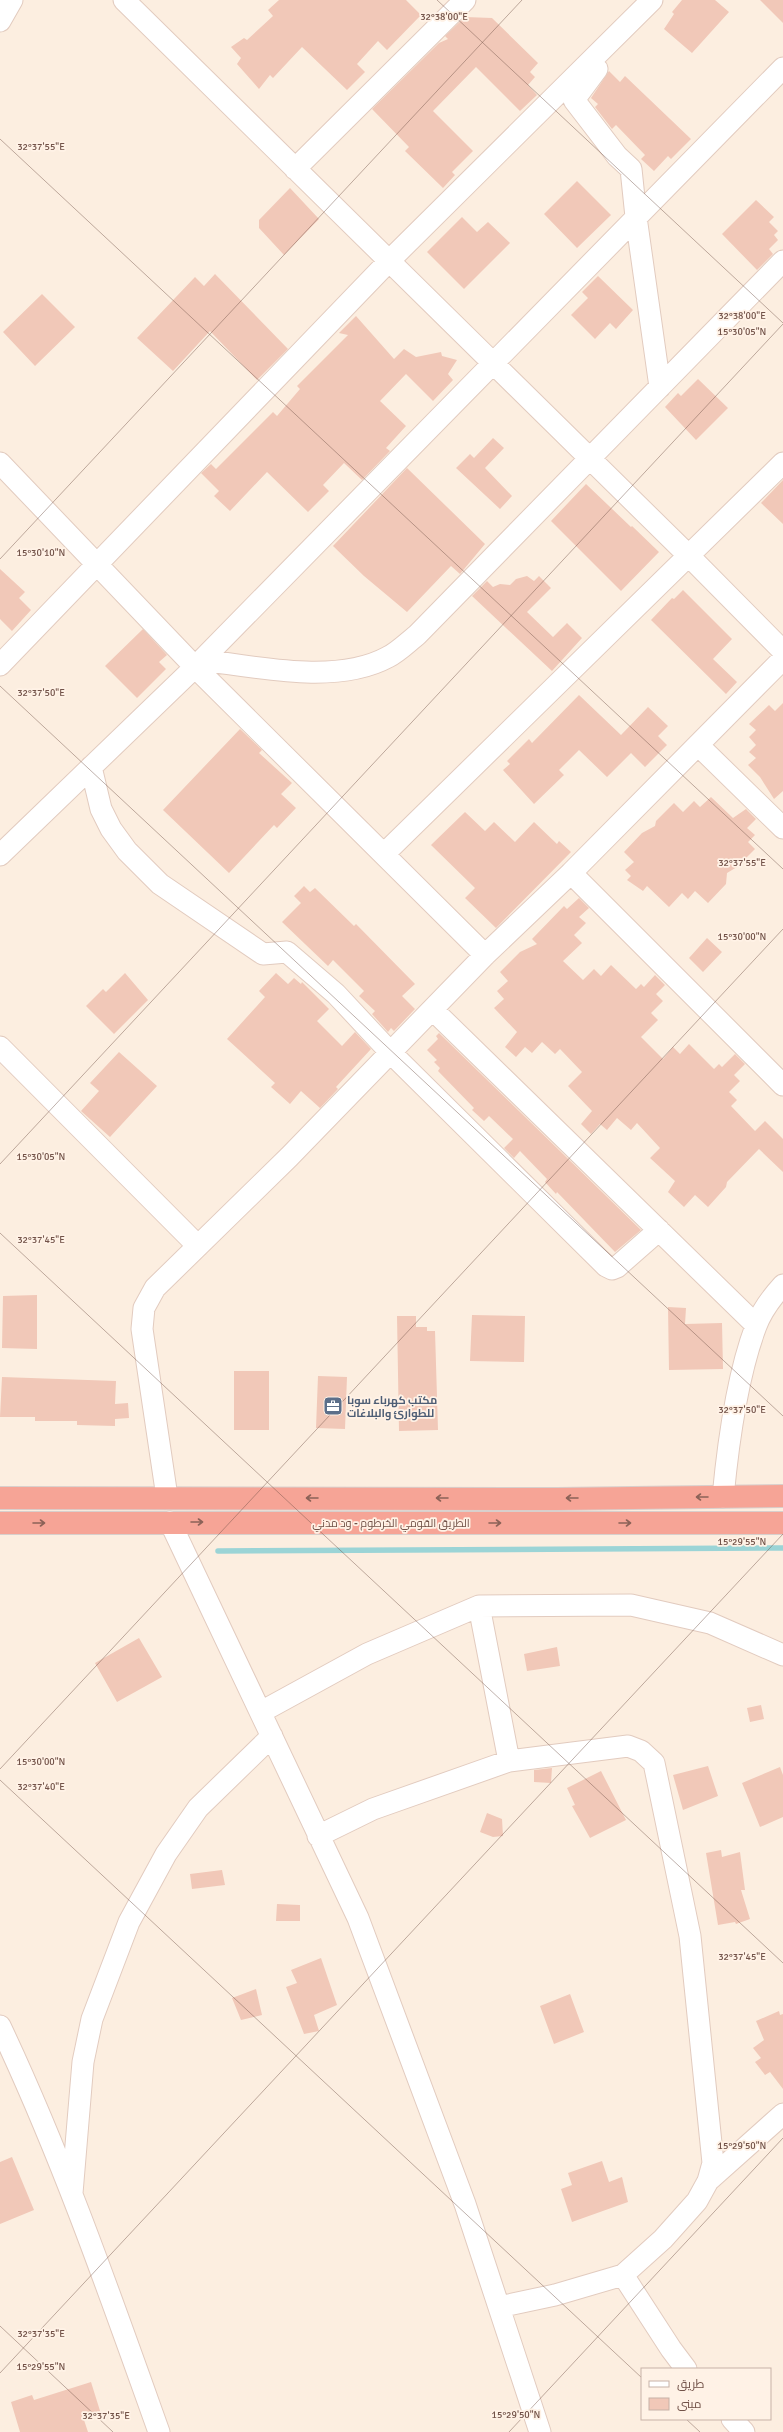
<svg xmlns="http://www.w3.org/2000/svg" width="783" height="2432" font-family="Signika,Cairo,sans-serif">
	<rect width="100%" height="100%" fill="#fceee0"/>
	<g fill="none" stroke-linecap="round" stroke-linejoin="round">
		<path stroke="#9bd4d6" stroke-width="5.5" d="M218,1551L783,1548"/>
	</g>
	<path fill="#f1c8b8" d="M279,0H406L421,15L387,50L378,41L357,64L365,72L347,90L302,47L273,78L270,75L259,89L237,64L241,58L231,47L244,38L247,40L273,16L268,10Z
		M682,0H715L729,12L692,53L664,29L674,14L672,12Z
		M760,0H783V23Z
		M465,17L492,18L538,63L530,72L535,77L528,85L537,95L520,111L476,67L433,111L473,151L452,172L455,175L443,188L405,151L409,147L372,109L439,43L448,39L445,36Z
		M609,71L620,82L625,76L691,139L671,159L668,156L654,171L641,159L645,155L616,125L612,129L595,107L598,104L591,98Z
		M577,181L611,215L577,248L544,214Z
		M290,188L319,219L284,255L259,228V220Z
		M756,200L774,217L769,222L778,231L774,235L778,240L769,249L773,254L757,270L722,234Z
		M462,217L477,232L488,222L510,243L464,289L427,252Z
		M215,274L288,349L257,380L210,331L173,371L137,338L195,277L204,286Z
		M598,276L633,310L616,329L610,323L595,339L571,315L588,298L582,292Z
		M42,294L75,327L35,366L3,332Z
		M356,316L394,359L404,349L416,357L441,352L442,356L457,360L448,374L453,380L433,401L406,374L380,401L406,426L386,448L390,451L362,480L344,463L323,485L329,491L308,512L267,472L230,511L214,496L219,491L201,473L211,464L216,469L273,412L277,416L300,389L297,386L348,335L339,333Z
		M698,379L728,408L696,440L665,407L678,393L681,396Z
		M493,438L504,448L485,468L512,496L500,509L456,468L470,454L474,458Z
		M407,468L485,544L460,574L451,566L407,612L364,576L333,546Z
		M783,480V524L761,503Z
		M586,484L631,527L632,526L659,552L621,591L551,521Z
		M0,569L25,592L19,598L31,610L12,631L0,619Z
		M527,576L534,581L539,576L551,588L527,612L553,637L567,623L582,638L552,671L472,596L487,581L493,587L500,584L510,585L516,579Z
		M683,590L732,639L713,659L737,682L726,694L651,620L672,598L674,599Z
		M143,629L167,655L159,662L166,669L137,698L105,666Z
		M579,695L621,735L648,707L668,726L658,736L667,745L645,767L631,753L607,777L579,750L559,770L564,775L534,804L503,770L510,764L507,761L529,739L532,743Z
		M783,703V791L774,799L760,777L748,765L756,758L749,752L756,745L749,737L756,730L749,724L769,705L775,711Z
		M240,729L262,750L259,753L292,783L281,794L296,808L277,828L274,825L229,873L163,810Z
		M711,797L733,818L746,809L756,819L747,828L755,835L748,842L755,849L737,867L727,873L726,884L708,903L695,891L688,899L682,893L669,907L647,886L643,891L627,880L631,876L625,870L634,862L624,852L642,833L655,826L656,821L674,803L683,812L694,801L700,807Z
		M465,812L485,831L494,822L515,842L534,822L557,844L559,841L571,852L496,928L465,898L475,888L431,845Z
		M304,886L310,892L315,888L354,926L356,924L415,984L402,996L415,1009L394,1031L391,1028L388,1032L372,1014L375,1011L359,996L364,991L333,960L328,966L282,922L301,903L294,896Z
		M579,898L589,908L579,917L586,923L574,935L582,943L563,961L583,980L594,969L601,976L611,965L636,989L641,984L644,987L655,975L665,985L656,994L663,1001L651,1013L658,1020L641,1037L663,1059L673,1047L680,1054L689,1044L714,1069L719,1064L722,1067L735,1054L745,1064L734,1075L740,1081L729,1092L737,1100L731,1106L755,1131L765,1121L783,1139V1172L759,1149L727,1182L726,1187L708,1207L695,1195L684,1207L668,1192L675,1181L650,1158L660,1148L637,1123L631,1130L617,1118L607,1130L600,1124L591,1134L581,1124L592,1111L568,1086L582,1072L560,1049L555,1054L542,1042L532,1053L525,1047L516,1057L505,1047L517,1032L494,1008L504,999L497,991L508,981L500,972L520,952L537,944L532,939L564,906L567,909Z
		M707,938L722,952L703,972L689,958Z
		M125,973L148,1000L114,1034L86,1006L103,989L106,992Z
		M276,973L288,984L294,978L301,984L302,982L329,1009L317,1021L342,1046L355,1032L371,1049L336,1087L338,1089L320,1108L301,1091L290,1104L271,1087L275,1083L227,1039L265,997L259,991Z
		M439,1033L641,1230L615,1252L557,1192L556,1194L545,1182L547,1179L520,1151L514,1158L504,1148L513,1139L489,1116L484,1121L472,1110L474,1108L438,1071L440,1068L434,1062L437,1060L427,1050L438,1039L436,1036Z
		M119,1052L157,1086L110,1137L81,1111L99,1091L90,1083Z
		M37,1295V1349L2,1348L3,1296Z
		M668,1307L686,1308L685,1324L722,1323L723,1369L669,1370Z
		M472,1315L525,1316L524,1362L470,1361Z
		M397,1316H416V1327H427V1331H435L438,1430L399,1431Z
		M234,1371H269V1430H234Z
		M318,1376L347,1377L345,1429L316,1428Z
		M2,1377L116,1381L115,1404L128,1403L129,1418L115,1419V1426L77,1425V1421H35V1417H0Z
		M139,1638L162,1677L117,1702L95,1663Z
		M557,1647L560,1666L527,1671L524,1654Z
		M761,1705L764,1719L750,1722L747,1708Z
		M708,1766L718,1796L683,1810L673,1775Z
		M780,1767L783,1775V1817L760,1827L742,1783Z
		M552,1768L551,1783L534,1782V1770Z
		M601,1771L626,1820L590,1838L572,1806L575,1805L567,1788Z
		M487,1813L502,1819L503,1836L493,1837L480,1832Z
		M721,1850L722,1857L740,1852L745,1890H741L750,1919L736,1924L735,1922L718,1925L706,1853Z
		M222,1870L225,1885L192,1889L190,1874Z
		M277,1904L300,1905V1921H276Z
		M321,1958L337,2005L314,2015L319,2031L304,2034L286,1987L297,1983L291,1970Z
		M256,1989L262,2015L241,2020L232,1998Z
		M570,1994L584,2032L554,2044L540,2006Z
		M779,2011L780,2015L783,2014V2089L770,2072L765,2075L755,2062L761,2058L753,2048L764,2040L756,2021Z
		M12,2157L34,2210L0,2224V2162Z
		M602,2161L609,2182L622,2177L628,2202L572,2222L561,2189L572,2185L568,2173Z
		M91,2382L101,2414L84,2420L88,2432H20L11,2402L32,2395L34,2400Z"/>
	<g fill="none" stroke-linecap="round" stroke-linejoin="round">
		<defs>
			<path id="minor" d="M124,0L689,556L783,651
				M0,21L12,0
				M597,69L574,100L617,156L631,169L636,217L660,387
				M295,169L465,0
				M0,463L195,667L485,955
				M202,660C257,667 337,685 388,657C398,652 408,642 417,635L783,261
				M0,665L389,261L652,0
				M699,746L783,828
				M91,767L101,809L111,829L127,851L160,884L263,954L287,952L336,994L391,1053L606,1266L612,1269L617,1267L659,1230
				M384,854L783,463
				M0,855L195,667L783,68
				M571,873L783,1085
				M433,1010L756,1325
				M0,1047L198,1246
				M167,1497L142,1329L144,1308L155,1288L289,1157L485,955L571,873L783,659
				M723,1497C728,1444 737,1376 756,1326C762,1310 772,1297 783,1285
				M170,1522L358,1918L465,2204L540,2432
				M479,1606L509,1761
				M261,1712L367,1654L479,1606L631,1605L710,1623L783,1655
				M318,1836L373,1809L509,1761L628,1746L641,1751L654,1763L690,1936L713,2163L708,2181L697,2201L663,2239L623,2275L555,2295L499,2307
				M0,2026C62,2157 110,2295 159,2432
				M708,2181L783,2114
				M72,2193L83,2062L92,2019L129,1922L166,1854L198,1808L272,1736
				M623,2275L671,2349L686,2369
				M732,2419L744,2432"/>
			<path id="highway" d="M0,1498L557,1499L783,1496
				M0,1523H783"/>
		</defs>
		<use href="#minor" stroke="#e2cbbf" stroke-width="23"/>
		<use href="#highway" stroke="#d8cfcc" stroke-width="24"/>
		<use href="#minor" stroke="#fff" stroke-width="21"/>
		<use href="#highway" stroke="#f6a496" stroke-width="22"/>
	</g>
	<defs><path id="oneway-shaft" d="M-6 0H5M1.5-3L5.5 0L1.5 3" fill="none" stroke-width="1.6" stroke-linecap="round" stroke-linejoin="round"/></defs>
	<g stroke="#8c6258">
		<use href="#oneway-shaft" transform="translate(702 1497) rotate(180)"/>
		<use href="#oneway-shaft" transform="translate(312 1498) rotate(-180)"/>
		<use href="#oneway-shaft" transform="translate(442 1498) rotate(-180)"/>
		<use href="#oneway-shaft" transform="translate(572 1498) rotate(180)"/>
		<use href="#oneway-shaft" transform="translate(197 1522)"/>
		<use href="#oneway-shaft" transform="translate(39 1523)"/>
		<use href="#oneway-shaft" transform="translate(495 1523)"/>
		<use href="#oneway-shaft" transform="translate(625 1523)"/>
	</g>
	<path fill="none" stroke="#725248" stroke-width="1" stroke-opacity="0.45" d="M437,0L783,323M0,139L783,869M0,559L522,0M0,686L783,1416M0,1164L783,324M0,1233L783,1963M0,1769L783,929M0,1780L642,2378M0,2326L113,2432M0,2373L783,1534M686,2419L700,2432M509,2432L783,2138"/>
	<defs>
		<symbol id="office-square" viewBox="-11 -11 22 22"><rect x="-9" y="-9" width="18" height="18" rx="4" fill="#5c6f8a" stroke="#fff2e6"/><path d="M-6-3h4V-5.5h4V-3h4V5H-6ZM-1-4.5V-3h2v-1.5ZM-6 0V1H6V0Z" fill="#fff"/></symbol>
	</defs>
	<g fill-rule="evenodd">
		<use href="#office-square" x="322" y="1395" width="22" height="22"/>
	</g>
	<g text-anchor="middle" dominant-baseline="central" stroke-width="3.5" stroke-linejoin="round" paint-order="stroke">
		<g font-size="11" font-weight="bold" fill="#4e5e75" stroke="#fff2e6" text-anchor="start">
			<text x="347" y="1400">مكتب كهرباء سوبا<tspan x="347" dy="13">للطوارئ والبلاغات</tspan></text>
		</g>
		<g font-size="11" fill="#725248" stroke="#fff2e6">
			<text x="391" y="1523">الطريق القومي الخرطوم - ود مدني</text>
		</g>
	</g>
	<g font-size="10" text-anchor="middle" fill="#725248" stroke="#fff2e6" stroke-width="3.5" stroke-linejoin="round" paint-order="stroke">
		<text x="444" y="20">32°38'00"E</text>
		<text x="41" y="150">32°37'55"E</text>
		<text x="742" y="319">32°38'00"E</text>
		<text x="742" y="335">15°30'05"N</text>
		<text x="41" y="556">15°30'10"N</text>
		<text x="41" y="696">32°37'50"E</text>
		<text x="742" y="866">32°37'55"E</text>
		<text x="742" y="940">15°30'00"N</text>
		<text x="41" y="1160">15°30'05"N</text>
		<text x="41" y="1243">32°37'45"E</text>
		<text x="742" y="1413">32°37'50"E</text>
		<text x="742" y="1545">15°29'55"N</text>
		<text x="41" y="1765">15°30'00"N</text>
		<text x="41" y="1790">32°37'40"E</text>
		<text x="742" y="1960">32°37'45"E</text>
		<text x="742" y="2149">15°29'50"N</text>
		<text x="41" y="2337">32°37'35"E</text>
		<text x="41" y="2370">15°29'55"N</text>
		<text x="516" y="2418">15°29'50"N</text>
		<text x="106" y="2419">32°37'35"E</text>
	</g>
	<rect x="641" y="2368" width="130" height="52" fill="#fff2e6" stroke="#c7b2a7"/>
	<rect x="649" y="2381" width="20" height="6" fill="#ffffff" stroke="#c7b2a7"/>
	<text x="677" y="2388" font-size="12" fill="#725248">طريق</text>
	<rect x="649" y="2398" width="20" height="12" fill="#f1c8b8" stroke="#c7b2a7"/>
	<text x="677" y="2408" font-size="12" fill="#725248">مبنى</text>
</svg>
